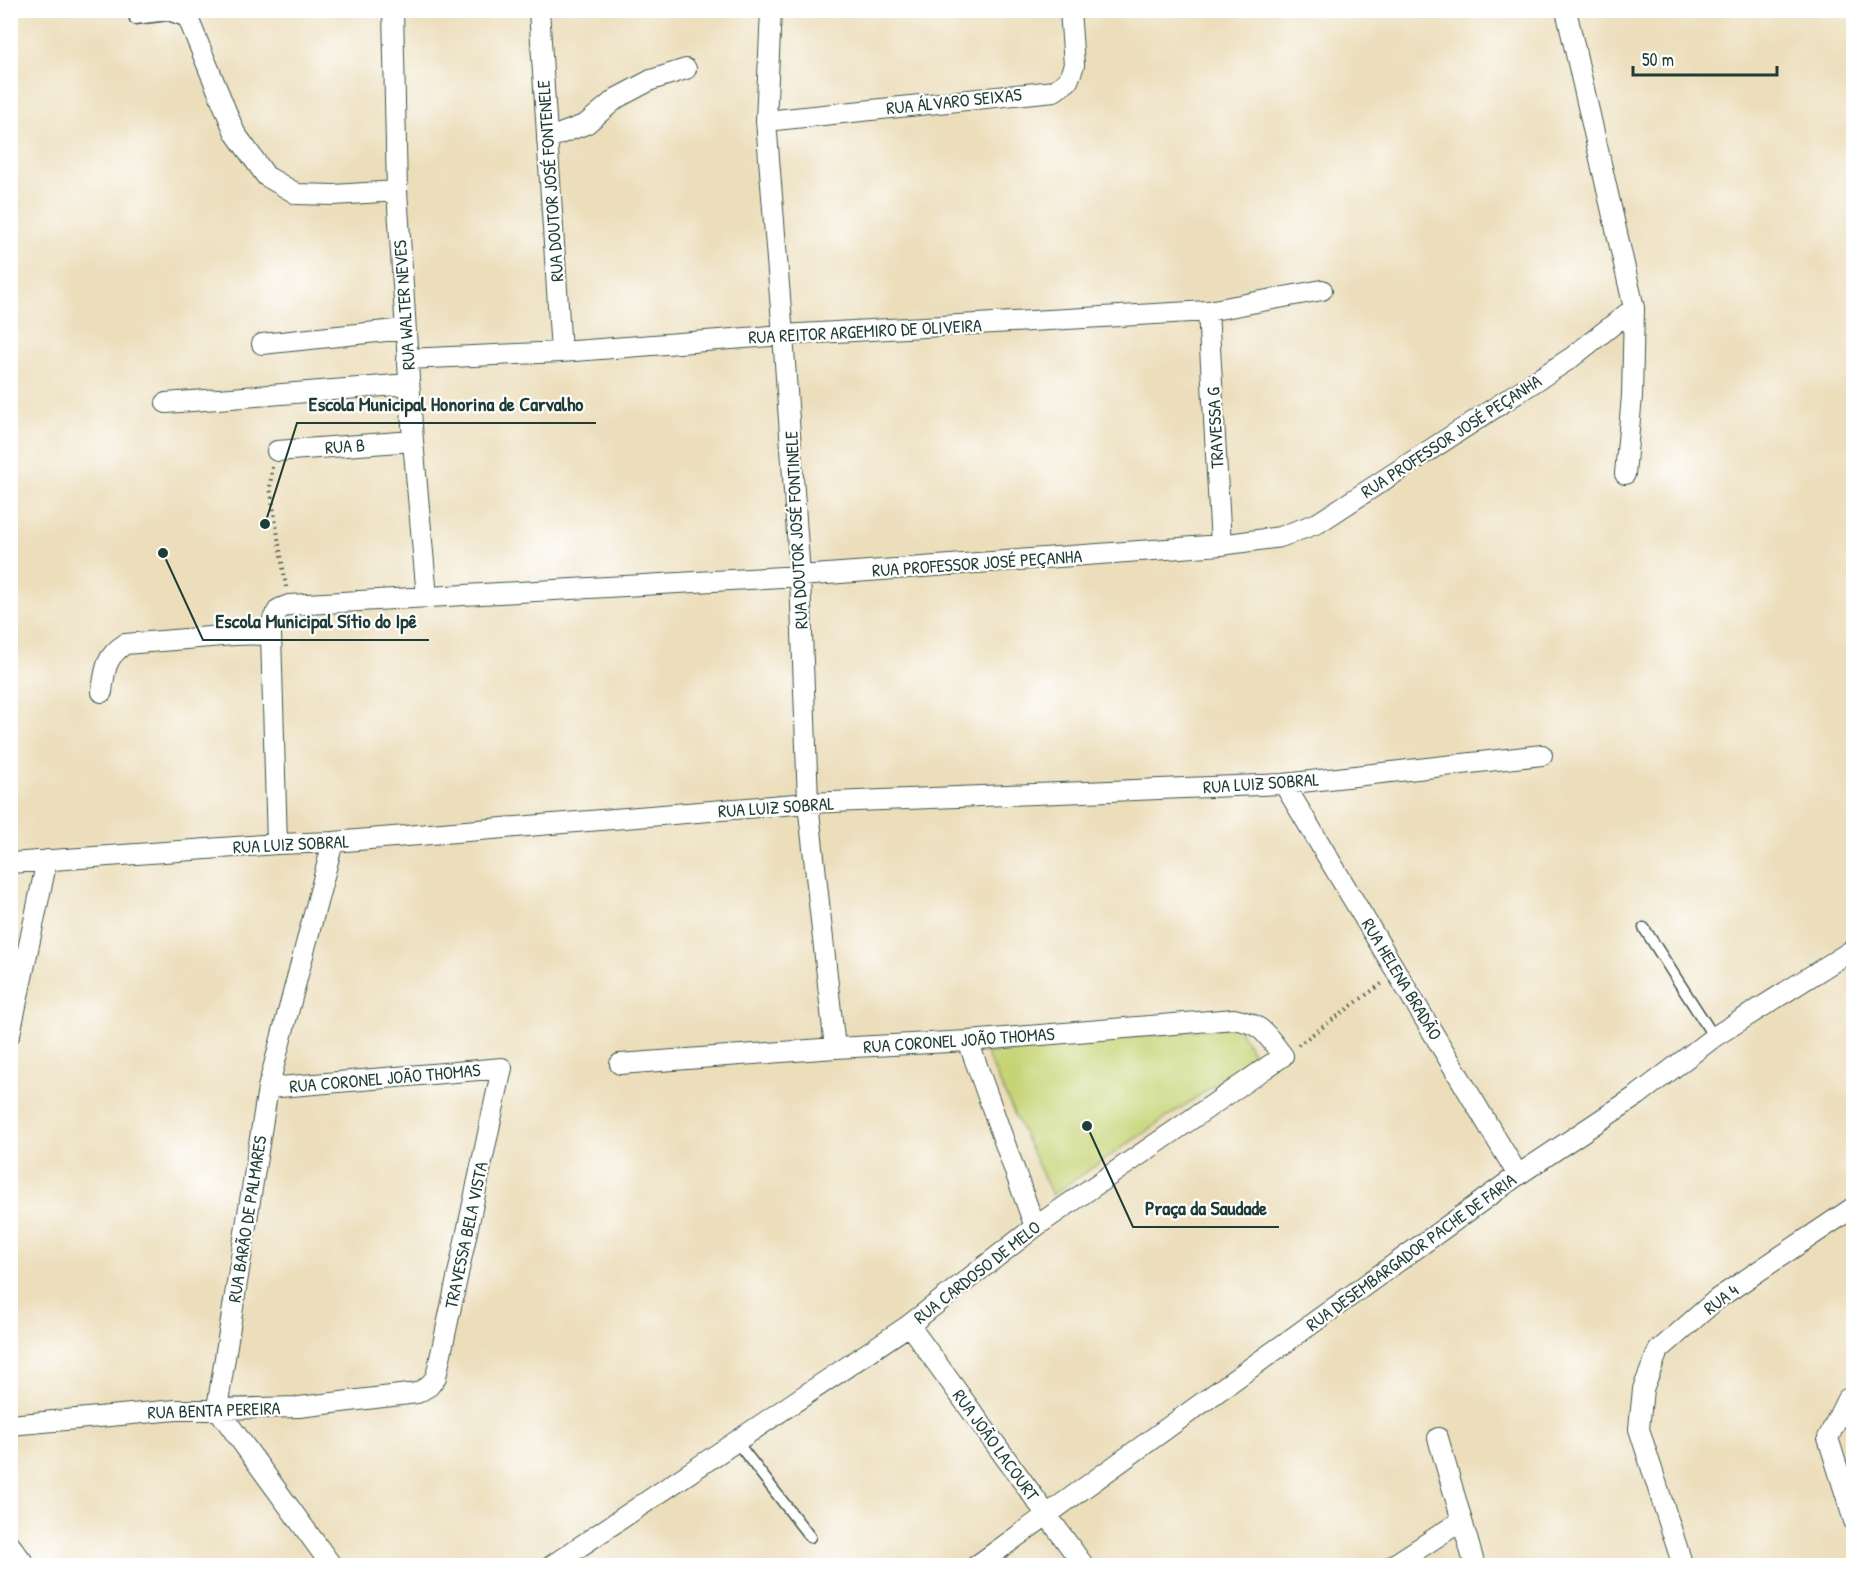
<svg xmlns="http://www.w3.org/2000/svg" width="1864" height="1576" font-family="'Patrick Hand',sans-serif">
	<rect width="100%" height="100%" fill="#fff"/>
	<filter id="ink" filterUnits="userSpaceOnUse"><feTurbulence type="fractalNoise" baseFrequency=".0167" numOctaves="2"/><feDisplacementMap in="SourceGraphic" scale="12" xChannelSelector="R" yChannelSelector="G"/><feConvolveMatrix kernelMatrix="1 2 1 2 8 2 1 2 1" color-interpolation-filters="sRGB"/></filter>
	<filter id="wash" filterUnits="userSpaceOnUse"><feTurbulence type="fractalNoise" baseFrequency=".008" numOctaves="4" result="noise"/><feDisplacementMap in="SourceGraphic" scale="24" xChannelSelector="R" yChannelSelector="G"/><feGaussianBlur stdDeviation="1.35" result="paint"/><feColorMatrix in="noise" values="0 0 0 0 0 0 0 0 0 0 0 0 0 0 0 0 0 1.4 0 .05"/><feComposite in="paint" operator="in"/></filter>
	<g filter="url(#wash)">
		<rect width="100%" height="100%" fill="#ecdebb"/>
		<path fill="#c6d476" stroke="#728855" stroke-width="1.5" d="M1237,1026L1256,1057L1052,1195L986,1053Z"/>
	</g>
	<g filter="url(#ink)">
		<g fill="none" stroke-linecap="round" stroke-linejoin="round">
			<defs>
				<path id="service" d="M135,19L168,15L190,23
					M1644,928L1714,1037
					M736,1441L810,1537"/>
				<path id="minor" d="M189,10L190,23L235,133L266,176L297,194L334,195L397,191
					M393,10L397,191L413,441L427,597
					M539,10L561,352
					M771,10L766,121L783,335L800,576L808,803L835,1048
					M1566,10L1634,308L1632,396L1625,474
					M766,121L1054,91L1068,81L1074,65L1070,10
					M547,139L586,124L617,98L651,80L686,69
					M1208,311L1221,545
					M262,344L405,329
					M407,359L561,352L783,335L1208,311L1322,290
					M166,403L409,384
					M277,451L413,441
					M102,692C105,670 105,657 125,644L234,635L271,634
					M1284,784L1518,1175
					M277,844L271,634L273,619L279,609L289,605L800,576L1221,545L1280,537L1318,523L1571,358L1634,308
					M10,863L277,844L333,842L808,803L1284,784L1542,755
					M10,1034L47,860
					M968,1041L1035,1227
					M909,1325L1084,1566
					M1854,1396L1847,1399L1828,1438L1854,1521
					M10,1425L176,1410L299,1407L417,1393L429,1386L436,1377L502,1068L268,1088
					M1438,1438L1475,1566
					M10,1545L26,1566
					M332,1566L217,1408L268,1088L333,842
					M551,1566L909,1325L1035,1227L1283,1056C1265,1033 1264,1025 1234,1019L968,1041L835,1048L620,1064
					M976,1566L1518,1175L1638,1095L1714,1037L1854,949
					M1392,1566L1461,1521
					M1683,1566L1639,1429L1643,1389L1658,1351L1717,1299L1854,1207"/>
			</defs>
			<use href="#service" stroke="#3e5548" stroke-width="13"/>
			<use href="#minor" stroke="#3e5548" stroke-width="22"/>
			<path stroke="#3e5548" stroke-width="4" stroke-dasharray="1.5 4.5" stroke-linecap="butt" d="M272,467L270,487L286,587
				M1298,1045L1384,982"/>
			<use href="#service" stroke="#fff" stroke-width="10"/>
			<use href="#minor" stroke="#fff" stroke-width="20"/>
		</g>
	</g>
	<g text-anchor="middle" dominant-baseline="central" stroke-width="4.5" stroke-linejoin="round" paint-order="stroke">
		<g font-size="18" fill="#1f3d34" stroke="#fff">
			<text transform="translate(954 101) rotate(-6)">RUA ÁLVARO SEIXAS</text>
			<text transform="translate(550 181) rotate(-94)">RUA DOUTOR JOSÉ FONTENELE</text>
			<text transform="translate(404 305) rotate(-94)">RUA WALTER NEVES</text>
			<text transform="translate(865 331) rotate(-3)">RUA REITOR ARGEMIRO DE OLIVEIRA</text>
			<text transform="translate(1215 428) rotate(-93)">TRAVESSA G</text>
			<text transform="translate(1451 436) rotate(-33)">RUA PROFESSOR JOSÉ PEÇANHA</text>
			<text transform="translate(345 446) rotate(-4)">RUA B</text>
			<text transform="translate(796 530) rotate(-93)">RUA DOUTOR JOSÉ FONTINELE</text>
			<text transform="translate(977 563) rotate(-4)">RUA PROFESSOR JOSÉ PEÇANHA</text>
			<text transform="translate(1261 783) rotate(-4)">RUA LUIZ SOBRAL</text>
			<text transform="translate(776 807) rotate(-4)">RUA LUIZ SOBRAL</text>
			<text transform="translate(291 844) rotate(-3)">RUA LUIZ SOBRAL</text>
			<text transform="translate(1402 979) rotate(59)">RUA HELENA BRADÃO</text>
			<text transform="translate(959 1040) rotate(-4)">RUA CORONEL JOÃO THOMAS</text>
			<text transform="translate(385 1078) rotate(-5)">RUA CORONEL JOÃO THOMAS</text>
			<text transform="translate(247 1219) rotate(-81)">RUA BARÃO DE PALMARES</text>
			<text transform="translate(466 1235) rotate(-78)">TRAVESSA BELA VISTA</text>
			<text transform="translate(1411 1252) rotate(-36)">RUA DESEMBARGADOR PACHE DE FARIA</text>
			<text transform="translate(977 1272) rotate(-38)">RUA CARDOSO DE MELO</text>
			<text transform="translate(1721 1299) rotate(-37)">RUA 4</text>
			<text transform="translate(214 1410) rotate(-2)">RUA BENTA PEREIRA</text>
			<text transform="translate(996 1445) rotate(54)">RUA JOÃO LACOURT</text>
		</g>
	</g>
	<path fill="none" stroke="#1f3d34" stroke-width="2" d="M265 524L297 423H596M163 553L203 640H429M1087 1126L1133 1227H1279"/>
	<g fill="#1f3d34" stroke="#fff" stroke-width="2">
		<circle cx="265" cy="524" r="6"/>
		<circle cx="163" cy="553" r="6"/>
		<circle cx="1087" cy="1126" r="6"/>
	</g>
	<g font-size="20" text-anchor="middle" font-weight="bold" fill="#1f3d34" stroke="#fff" stroke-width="4.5" stroke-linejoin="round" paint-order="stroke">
		<text x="446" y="411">Escola Municipal Honorina de Carvalho</text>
		<text x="316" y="628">Escola Municipal Sítio do Ipê</text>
		<text x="1206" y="1215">Praça da Saudade</text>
	</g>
	<rect width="1864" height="1576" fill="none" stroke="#fff" stroke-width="36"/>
	<path d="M1633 66v9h144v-9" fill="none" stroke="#1f3d34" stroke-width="3"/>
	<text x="1642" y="66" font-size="18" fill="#1f3d34" stroke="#ffffff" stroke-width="4.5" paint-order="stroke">50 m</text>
</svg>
